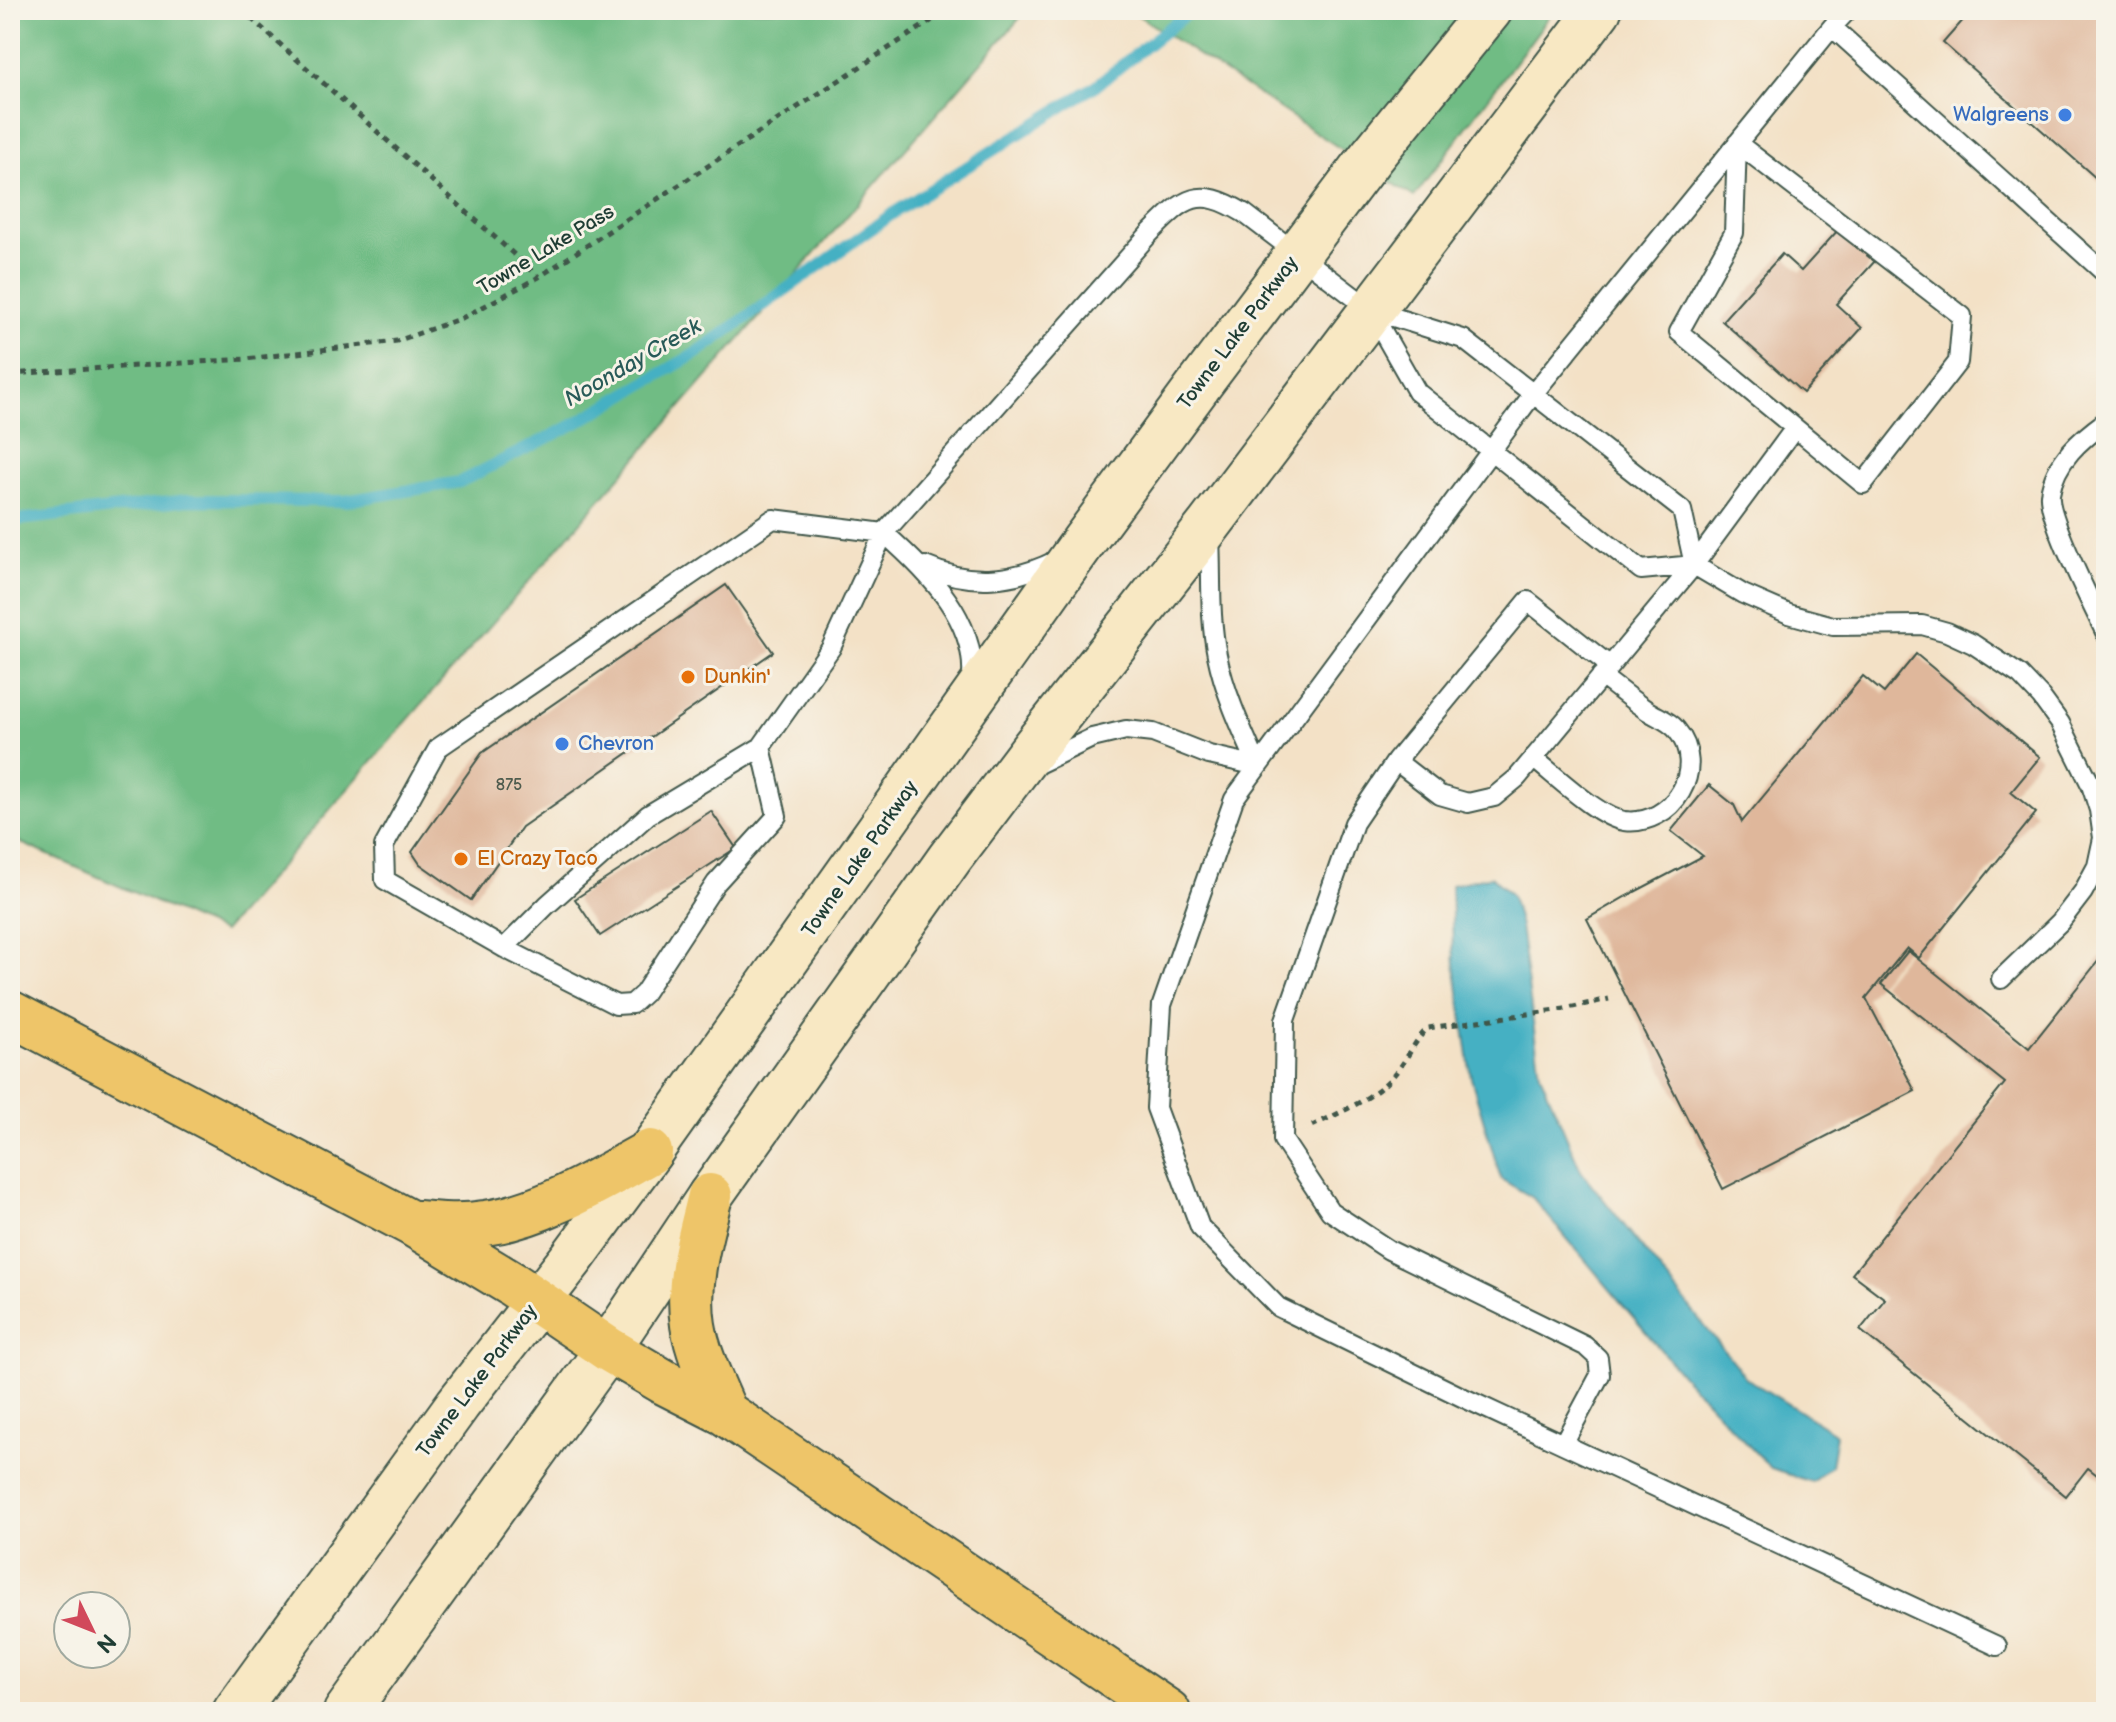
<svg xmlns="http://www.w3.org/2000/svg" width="2116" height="1722" font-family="'Balsamiq Sans',sans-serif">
	<rect width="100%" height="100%" fill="#f7f3e8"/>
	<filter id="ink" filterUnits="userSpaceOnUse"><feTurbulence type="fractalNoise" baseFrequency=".0125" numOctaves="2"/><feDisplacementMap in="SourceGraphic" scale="16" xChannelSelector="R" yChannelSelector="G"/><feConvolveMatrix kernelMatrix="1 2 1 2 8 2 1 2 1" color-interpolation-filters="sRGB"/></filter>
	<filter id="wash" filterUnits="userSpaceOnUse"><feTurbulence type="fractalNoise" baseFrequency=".006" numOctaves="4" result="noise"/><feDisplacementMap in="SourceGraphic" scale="32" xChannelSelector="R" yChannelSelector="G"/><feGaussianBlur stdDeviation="1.8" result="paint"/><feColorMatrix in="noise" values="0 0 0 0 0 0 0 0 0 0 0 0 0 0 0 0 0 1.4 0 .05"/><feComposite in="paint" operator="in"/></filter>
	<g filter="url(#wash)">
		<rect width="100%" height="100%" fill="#f3e1c6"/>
		<path fill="#6fbc84" stroke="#477c5c" stroke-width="2" d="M10,10H1027L223,932L10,838Z
			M1130,10H1554L1414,197Z"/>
		<path fill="#45b0c3" stroke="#32767c" stroke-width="2" d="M1491,876L1512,896L1520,926L1540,1074L1581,1171L1746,1378L1836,1434L1831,1466L1812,1482L1771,1469L1682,1375L1533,1198L1501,1179L1471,1078L1453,949L1451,885Z"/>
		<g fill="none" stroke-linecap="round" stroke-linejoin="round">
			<path stroke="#45b0c3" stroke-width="12" d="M10,521L188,500L345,501L460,482L573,425L695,354L895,212L1097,85L1191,10"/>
		</g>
		<g id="blocks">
			<path fill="#dfb79b" d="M1972,10H2106V187L1943,43Z
				M1839,229L1875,261L1836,304L1862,328L1803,393L1722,321L1782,254L1801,271Z
				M726,585L773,652L522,827L471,900L420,864L412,852L482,753Z
				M1916,654L2040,757L2011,792L2036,813L1919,958L1907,948L1866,998L1915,1091L1723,1189L1587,919L1625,897L1703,856L1671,831L1709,785L1734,805L1742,822L1863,676L1884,693Z
				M711,811L736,848L600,936L575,899Z
				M1908,951L2029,1048L2103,955L2106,957V1482L2088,1468L2066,1496L1860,1330L1885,1299L1852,1274L2005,1083L1881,984Z"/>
		</g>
	</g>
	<g filter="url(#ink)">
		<use href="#blocks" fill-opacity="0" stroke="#3f564a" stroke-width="2"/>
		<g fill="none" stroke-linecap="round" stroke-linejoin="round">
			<defs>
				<path id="service" d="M1848,10L1832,27L1533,394L1234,799L1162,1005L1156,1108L1200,1227L1278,1307L1464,1398L1997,1646
					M1832,27L2106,274
					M1737,143L1962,316L1958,362L1863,484L1679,332L1734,233Z
					M1372,313L1417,392L1641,570L1694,565L1743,594L1789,614L1833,626L1922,625L1947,632L1973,644L2020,675L2041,697L2060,723L2091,785L2099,810L2103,838L2097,866L2083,892L2060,922L2001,979
					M2106,421C2081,439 2055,461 2050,494C2047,517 2094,608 2106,634
					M1210,537C1212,576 1209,616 1217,655C1225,694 1242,730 1258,766
					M925,566C971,586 1013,582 1057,560
					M1610,666L1528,601L1396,761L1440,795L1468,803L1494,797L1517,778L1694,565L1795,428
					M971,686C981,623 927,571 884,533L1150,233C1185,198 1197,185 1244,213L1371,310L1463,339L1682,510L1694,565
					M1533,758C1555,775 1598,817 1624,821C1673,827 1709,768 1676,729C1667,719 1656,717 1645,709C1630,699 1616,687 1601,676
					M1396,761L1354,823L1285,1020L1283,1140L1330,1211L1389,1250L1585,1346L1598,1358L1600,1375L1563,1444
					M1036,765L1092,738L1126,730L1153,733L1209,755L1258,766
					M504,948L547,905L648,815L761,747L831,648L884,533L773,519L438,748L384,846L385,880L504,948L616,1005L632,1004L644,993L716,883L777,816L761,747"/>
				<path id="secondary" d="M235,1712L458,1404L572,1258L650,1152L1084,541L1200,384L1371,157L1490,10
					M346,1712L608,1349L710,1196L950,858L1034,747L1209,525L1599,10"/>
				<path id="motorway" d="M10,1013L411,1223L512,1284L608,1349L666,1383L725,1413L1168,1712
					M710,1196C700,1237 686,1282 693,1325C698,1356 713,1384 725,1413
					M417,1223C439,1225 462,1227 485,1223C541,1216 601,1179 650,1152"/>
			</defs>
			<use href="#service" stroke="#3f564a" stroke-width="22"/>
			<use href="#secondary" stroke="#3f564a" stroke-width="48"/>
			<use href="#motorway" stroke="#3f564a" stroke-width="48"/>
			<path stroke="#3f564a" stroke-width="5" stroke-dasharray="6 6" stroke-linecap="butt" d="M242,10L539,277
				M10,374L246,359L397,341L462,318L539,277L787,114L948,10
				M1312,1126C1343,1111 1376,1098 1398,1070C1409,1056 1415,1040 1428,1028L1564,1009L1609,999"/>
			<use href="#service" stroke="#fff" stroke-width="18"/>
			<use href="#secondary" stroke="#f8e8c3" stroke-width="44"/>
			<use href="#motorway" stroke="#eec569" stroke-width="44"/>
		</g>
	</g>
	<g fill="#3f7fe0" stroke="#f7f3e8" stroke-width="3">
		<circle cx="2065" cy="115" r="8"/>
		<circle cx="562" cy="744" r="8"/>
	</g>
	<g fill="#e8710a" stroke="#f7f3e8" stroke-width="3">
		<circle cx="688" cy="677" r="8"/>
		<circle cx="461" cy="859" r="8"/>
	</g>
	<g text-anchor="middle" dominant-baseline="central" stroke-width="6" stroke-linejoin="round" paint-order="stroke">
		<g font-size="16" fill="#4f5c4e">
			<text x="509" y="785">875</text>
		</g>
		<g font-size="20" fill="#366cbe" stroke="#f7f3e8" text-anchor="end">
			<text x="2049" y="115">Walgreens</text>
			<text x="578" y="744" text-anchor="start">Chevron</text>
		</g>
		<g font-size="20" fill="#1f3d34" stroke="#f7f3e8">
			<text transform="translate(546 250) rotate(-31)">Towne Lake Pass</text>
			<text transform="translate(1238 333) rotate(-53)">Towne Lake Parkway</text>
			<text transform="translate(860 859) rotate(-55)">Towne Lake Parkway</text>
			<text transform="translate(477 1381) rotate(-53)">Towne Lake Parkway</text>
		</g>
		<g font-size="20" fill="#c56008" stroke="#f7f3e8" text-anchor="start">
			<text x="704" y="677">Dunkin'</text>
			<text x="477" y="859">El Crazy Taco</text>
		</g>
		<g font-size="22" font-style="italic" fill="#285a58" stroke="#f7f3e8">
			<text transform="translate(633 363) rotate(-30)">Noonday Creek</text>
		</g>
	</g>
	<rect width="2116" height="1722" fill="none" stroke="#f7f3e8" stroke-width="40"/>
	<g transform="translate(92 1630) rotate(133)"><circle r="38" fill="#f7f3e8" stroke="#a1aaa0" stroke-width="2"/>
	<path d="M0-6L14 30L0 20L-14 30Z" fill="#d1495b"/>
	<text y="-12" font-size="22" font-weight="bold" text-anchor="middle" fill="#1f3d34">N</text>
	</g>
</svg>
